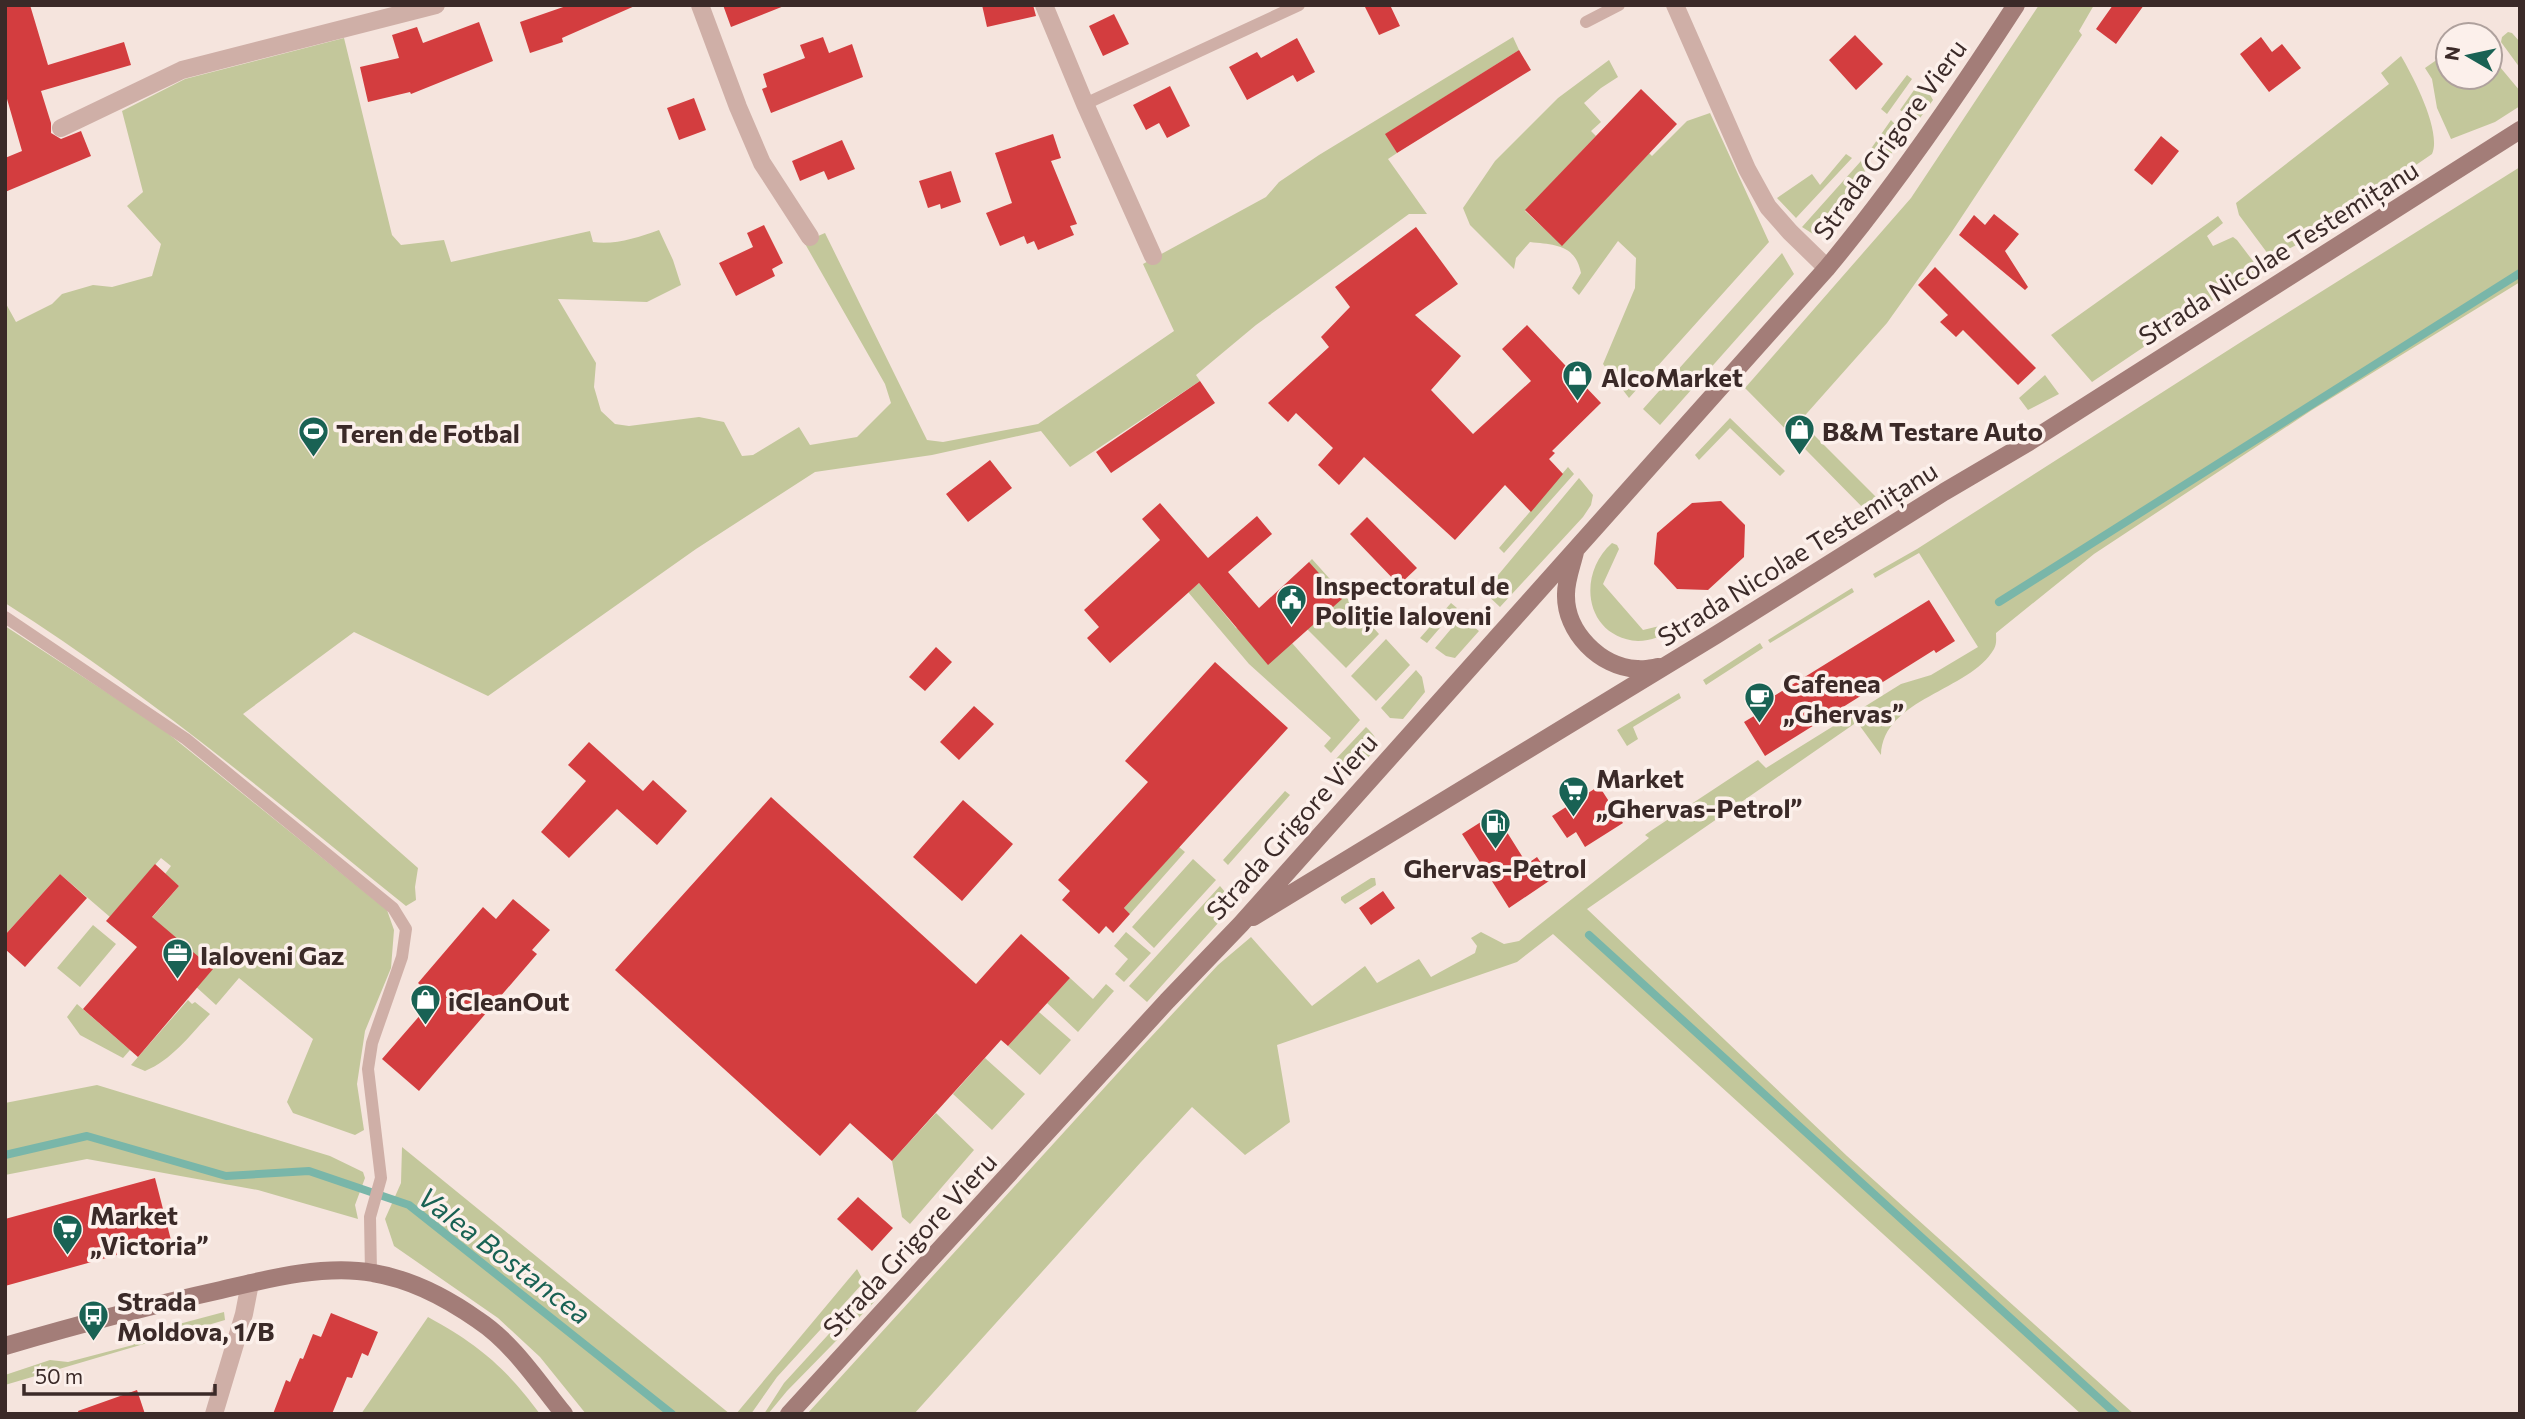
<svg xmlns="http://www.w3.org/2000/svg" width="2525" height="1419" font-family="Commissioner,sans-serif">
	<rect width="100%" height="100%" fill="#f5e4dd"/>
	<path fill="#c3c79b" d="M2039,5H2094L2079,31L2082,35L1951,233L1887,323L1800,421L1888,509L1872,517L1745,388L1911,198Z
		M2508,32L2512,33L2520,42V68L2501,42L2502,37Z
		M1513,37L1519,50L1386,134L1397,153L1388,159L1427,214H1409L1256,325L1196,375L1200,381L1070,467L1041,431L932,455L815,472L696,549L488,696L354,632L243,714L418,868L415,887L416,900L406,906C276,801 147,693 5,603V302L16,322L52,304L62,294L93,285L112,287L152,276L161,244L127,206L143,192L122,111L185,79L344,38L392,235L401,245L444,240L451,262L590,231L593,242C615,245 637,238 659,230L673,260L681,285L647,302L558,299L596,363L594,387L601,411L615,424L629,426L699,417L724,422L742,456L753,455L799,427L810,445L857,437L891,403L885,384L804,242L825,233L927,440L943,442L1038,424L1174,331L1143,264L1266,197L1279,182L1319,155Z
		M2448,52V77H2490V55L2520,91V106L2495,122L2451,139L2437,108L2432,79L2425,68Z
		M2401,56C2413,76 2442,132 2432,154L2308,239L2271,258L2239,215L2236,203L2389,84L2381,73Z
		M1609,60L1618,77L1601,88L1584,103L1601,122L1591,131L1596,136L1525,211L1562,245L1649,153L1652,156L1687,121L1710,113L1769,242L1629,398L1603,364L1635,288L1636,258L1618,241L1579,295L1572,288L1581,273C1575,244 1555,245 1530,242L1516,258L1514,269L1470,225L1463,208L1495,161L1558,98Z
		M1907,75L1912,79L1887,114L1881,109Z
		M1919,83L1928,91L1933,100L1920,118L1911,117L1900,110Z
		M1891,120L1906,136L1891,154L1881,156L1868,153Z
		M1846,154L1852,158L1796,218L1777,198L1812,174L1820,185Z
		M1861,161L1869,182L1827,235L1813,234L1802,227Z
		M2520,167V282L2312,410L2094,554L1996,633C1996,638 1997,644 1994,649C1970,691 1883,698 1881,755L1857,722L1587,909L1847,1156L2134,1414H2081L1553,934L1517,962L1277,1045L1290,1122L1245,1155L1192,1107L1141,1162L914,1414H807L1136,1053L1218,965L1251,937L1312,1006L1365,966L1377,983L1419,959L1431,977L1475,953L1477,946L1471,938L1481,932L1504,944L1519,941L1649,838L1645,835L1652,830L1758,760L1766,768L1901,684L1931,675L1978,647L1919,553L1875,578L1873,574L1917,549L2241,342Z
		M2218,216L2223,223L2207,236L2213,246L2233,237L2237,240L2259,269L2092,382L2051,335Z
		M1782,253L1794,274L1660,425L1643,409Z
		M2045,375L2059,394L2028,410L2019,398Z
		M1730,418L1785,471L1780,476L1730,428L1699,460L1695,455Z
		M1568,467L1574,474L1504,553L1499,548Z
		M1579,478L1593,495L1591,505L1583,517L1500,607L1484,592Z
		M1612,543L1617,545L1619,549L1603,584L1643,630L1672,623L1675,626V631C1663,635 1651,641 1638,641C1585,637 1576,575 1612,543Z
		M1312,559L1379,634L1346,668L1307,629L1309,562Z
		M1199,583L1236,628L1292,643L1360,720L1331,753L1324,746L1331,738L1249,664L1188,592Z
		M1852,588L1854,592L1770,643L1768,640Z
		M1451,603L1457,608L1427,643L1420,638Z
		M1461,617L1479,631L1455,658L1446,656L1435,648Z
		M5,626L160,727L387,910L394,930L391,968L365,1031L357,1084L364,1130L355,1135L293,1113L287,1102L313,1039L239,978L216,1005L138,934L179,886L165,874L171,866L161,858L110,917L60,874L5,935Z
		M1386,639L1410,665L1376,701L1351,676Z
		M1760,643L1763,648L1706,685L1703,680Z
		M1416,670L1422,677L1425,692L1403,719L1390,718L1381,708Z
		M1679,693L1681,698L1633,727L1638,739L1627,746L1617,730Z
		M1366,727C1384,744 1376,747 1363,764L1345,767L1334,761Z
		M1285,791L1290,795L1228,865L1223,860Z
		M1179,847L1185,852L1130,914L1124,908Z
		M1193,859L1216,880L1154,948L1132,927Z
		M1371,878H1375L1376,885L1345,904L1341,900V897Z
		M1220,886L1230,898L1228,912L1147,1002L1129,986Z
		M93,925L116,944L80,987L57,968Z
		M1126,932L1151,953L1124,982L1115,974L1128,959L1114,946Z
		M1070,978L1093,999L1106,984L1114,991L1078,1032L1047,1003Z
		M188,1000L192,1004L195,1002L210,1014C190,1035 172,1060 145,1071L131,1065Z
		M77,1004L130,1050L123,1058L80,1035L67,1017Z
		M1039,1012L1071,1040L1040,1075L1008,1046Z
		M985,1058L1025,1094L992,1130L953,1094Z
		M97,1085L330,1156L363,1172L365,1178L355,1205L358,1219L258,1190L87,1159L5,1175V1103Z
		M936,1113L974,1150L910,1224L902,1217L892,1161Z
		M402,1147L730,1414H586L540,1357L498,1318L394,1246L385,1219L401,1183Z
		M857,1269L864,1282L777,1377L751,1414H736Z
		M870,1289L879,1297L787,1391L768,1414H764L784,1383Z
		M224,1312L225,1320L5,1385V1375L50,1360L68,1362L133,1345L149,1332Z
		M428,1317C479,1345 505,1367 540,1414H361Z"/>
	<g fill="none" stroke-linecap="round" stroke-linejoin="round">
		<path stroke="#79b6a9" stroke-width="8" d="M1999,602L2520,273
			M1589,935L2116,1414
			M5,1155L87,1136L226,1176L309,1171L409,1205L672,1414"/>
	</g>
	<path fill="#d33d3f" d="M5,5H30L48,65L124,42L131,65L41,91L51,123V133L61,139L81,131L91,156L5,192V158L22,151L5,92Z
		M569,5H637L562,38L563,42L530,53L520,22Z
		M723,5H784V6L731,27Z
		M982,5H1033L1036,16L987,27Z
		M1364,5H1390L1400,26L1379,35Z
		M2113,5H2144L2116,44L2096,29Z
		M1114,14L1129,44L1103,56L1089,26Z
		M479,22L493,61L411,94L410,92L368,102L360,67L399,58L392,35L417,27L423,43Z
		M1855,35L1883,64L1856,90L1829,60Z
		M823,37L829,53L852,44L863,77L771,113L762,89L767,87L763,74L805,58L800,45Z
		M2261,37L2272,52L2282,44L2301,68L2269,92L2240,54Z
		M1297,38L1315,72L1297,82L1293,75L1247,100L1229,67L1257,52L1261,58Z
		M1519,50L1531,70L1397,153L1385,134Z
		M1170,86L1190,126L1167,138L1159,123L1146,130L1133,105Z
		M1641,89L1677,124L1562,246L1525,210Z
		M694,98L706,130L679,140L667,108Z
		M1053,134L1061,158L1051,161L1077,224L1070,226L1074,235L1038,250L1034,241L1027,244L1024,236L1000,246L986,213L1012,203L995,153Z
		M2161,136L2179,151L2152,185L2134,170Z
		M842,140L855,169L828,180L824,171L800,181L792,161Z
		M951,171L961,202L941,209L940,204L928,208L919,181Z
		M1994,214L2019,234L2005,251L2028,287L2025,290L1959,235L1974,215L1985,225Z
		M764,225L783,263L772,269L775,276L736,296L719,263L753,247L747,233Z
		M1416,227L1458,284L1415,315L1461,356L1431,390L1473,434L1531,381L1502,349L1527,325L1601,403L1552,451L1555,453L1549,459L1563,474L1531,512L1505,485L1455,540L1364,457L1339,485L1318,465L1333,448L1296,413L1288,422L1268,403L1329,347L1321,337L1350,307L1335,287Z
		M1935,267L2036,368L2018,385L1963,330L1956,337L1940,322L1948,315L1918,285Z
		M1200,381L1215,403L1111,473L1096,452Z
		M990,460L1012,488L968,522L946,494Z
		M1721,501L1745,525L1744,557L1708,590L1677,589L1654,564L1657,533L1692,503Z
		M1160,503L1208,558L1257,516L1272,534L1228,572L1259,608L1309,562L1342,599L1268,665L1199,583L1110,663L1087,638L1099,627L1084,610L1160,540L1142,519Z
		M1367,517L1417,568L1399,585L1350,534Z
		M1929,600L1955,641L1936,653L1934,650L1765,756L1744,722L1769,707L1766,701Z
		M936,647L952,662L925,691L909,677Z
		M1215,662L1288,728L1124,908L1130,914L1113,933L1106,926L1099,934L1062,900L1070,891L1058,880L1148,782L1125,761Z
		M974,706L994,724L959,760L940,742Z
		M589,742L643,791L653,780L687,811L657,845L617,809L569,858L541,832L586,781L568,765Z
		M1599,786L1623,823L1585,847L1576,832L1567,838L1552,816Z
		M771,797L976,984L1021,934L1070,978L1008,1046L1001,1040L892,1161L850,1123L820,1156L615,970Z
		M963,800L1013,844L962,901L913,857Z
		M1495,813L1527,864L1537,857L1552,879L1509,908L1462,834Z
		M155,864L179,886L152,917L213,969L138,1057L83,1009L137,947L106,921Z
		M60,874L87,898L25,967L5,949V935Z
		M1383,891L1395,908L1371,925L1359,908Z
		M513,899L550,930L532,950L537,954L419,1091L382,1059L435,998L418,983L483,907L496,919Z
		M155,1178L171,1240L5,1286V1219Z
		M858,1197L893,1228L872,1251L837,1219Z
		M331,1313L378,1332L368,1356L362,1353L352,1378L347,1377L332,1414H273L286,1380L290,1382L300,1358L303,1359L313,1334L321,1337Z
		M137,1390L145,1414H79L78,1411Z"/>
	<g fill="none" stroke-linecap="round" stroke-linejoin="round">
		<path stroke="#cfafa7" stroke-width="12" d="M1586,22L1619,5
			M1085,104L1299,5
			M5,617L186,739L393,908L406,929L402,957L372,1043L368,1069L381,1178L370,1217L371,1272"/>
		<path stroke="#cfafa7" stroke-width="18" d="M700,5L738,107L762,163L810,237
			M1044,5L1085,104L1153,256
			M1675,5L1747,169L1768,207L1790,232L1827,268
			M61,128L182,70L436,5
			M214,1414L244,1314L250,1283"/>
		<path stroke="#a37d78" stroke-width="18" d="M1575,552C1572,565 1566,580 1566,594C1565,632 1600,667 1637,669C1644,670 1652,668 1659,667
			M1253,917L1716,635L1944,492L2029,442L2520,130
			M5,1346C77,1325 148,1306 221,1290C267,1279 325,1264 373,1273C410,1279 447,1298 478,1320C513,1343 538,1382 564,1414
			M789,1414L1167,1001L1241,924L1827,268C1896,185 1957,96 2016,5"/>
	</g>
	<defs>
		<symbol id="shop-pin" viewBox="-11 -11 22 30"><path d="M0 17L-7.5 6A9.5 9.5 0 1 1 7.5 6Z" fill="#196254" stroke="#fcf0eb"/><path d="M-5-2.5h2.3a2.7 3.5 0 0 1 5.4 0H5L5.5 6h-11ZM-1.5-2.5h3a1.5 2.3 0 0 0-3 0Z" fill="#fff"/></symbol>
		<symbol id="stadium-pin" viewBox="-11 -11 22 30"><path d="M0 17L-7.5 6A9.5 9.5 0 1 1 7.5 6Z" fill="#196254" stroke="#fcf0eb"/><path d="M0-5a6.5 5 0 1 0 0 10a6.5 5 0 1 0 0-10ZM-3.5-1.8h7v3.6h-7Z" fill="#fff"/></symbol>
		<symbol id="civic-pin" viewBox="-11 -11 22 30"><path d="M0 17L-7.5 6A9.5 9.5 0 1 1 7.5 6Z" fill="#196254" stroke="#fcf0eb"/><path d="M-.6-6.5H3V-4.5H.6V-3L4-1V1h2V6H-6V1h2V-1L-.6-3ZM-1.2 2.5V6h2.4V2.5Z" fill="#fff"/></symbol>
		<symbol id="cafe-pin" viewBox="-11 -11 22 30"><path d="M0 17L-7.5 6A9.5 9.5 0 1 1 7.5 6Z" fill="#196254" stroke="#fcf0eb"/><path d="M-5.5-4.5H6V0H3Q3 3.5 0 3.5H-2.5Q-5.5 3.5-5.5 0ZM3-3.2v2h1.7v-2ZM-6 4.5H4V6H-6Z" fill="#fff"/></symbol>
		<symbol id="supermarket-pin" viewBox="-11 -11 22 30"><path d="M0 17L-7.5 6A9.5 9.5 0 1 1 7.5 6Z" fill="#196254" stroke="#fcf0eb"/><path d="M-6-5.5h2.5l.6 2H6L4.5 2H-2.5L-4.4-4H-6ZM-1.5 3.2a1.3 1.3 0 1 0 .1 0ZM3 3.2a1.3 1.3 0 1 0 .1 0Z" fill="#fff"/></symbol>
		<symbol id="fuel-pin" viewBox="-11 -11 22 30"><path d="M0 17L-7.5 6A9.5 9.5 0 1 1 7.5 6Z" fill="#196254" stroke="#fcf0eb"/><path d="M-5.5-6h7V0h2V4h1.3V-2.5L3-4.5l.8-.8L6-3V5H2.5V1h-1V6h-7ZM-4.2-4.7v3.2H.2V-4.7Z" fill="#fff"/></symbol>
		<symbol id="office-pin" viewBox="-11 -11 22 30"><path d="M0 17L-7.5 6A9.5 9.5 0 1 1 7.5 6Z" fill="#196254" stroke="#fcf0eb"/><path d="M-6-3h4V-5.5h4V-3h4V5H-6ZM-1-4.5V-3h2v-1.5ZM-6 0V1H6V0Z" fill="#fff"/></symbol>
		<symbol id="bus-pin" viewBox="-11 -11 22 30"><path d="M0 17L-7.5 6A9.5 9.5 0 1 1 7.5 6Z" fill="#196254" stroke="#fcf0eb"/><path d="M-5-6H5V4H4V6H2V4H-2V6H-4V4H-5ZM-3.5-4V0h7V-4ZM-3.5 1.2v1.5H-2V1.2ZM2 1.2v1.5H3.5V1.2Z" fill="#fff"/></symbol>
	</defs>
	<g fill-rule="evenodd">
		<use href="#shop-pin" x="1560" y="358" width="35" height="47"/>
		<use href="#shop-pin" x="1782" y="412" width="35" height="47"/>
		<use href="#stadium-pin" x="296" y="414" width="35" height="47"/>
		<use href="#civic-pin" x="1274" y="582" width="35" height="47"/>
		<use href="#cafe-pin" x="1742" y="680" width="35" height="47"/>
		<use href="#supermarket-pin" x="1556" y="774" width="35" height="47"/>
		<use href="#fuel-pin" x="1478" y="806" width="35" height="47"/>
		<use href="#office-pin" x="160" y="936" width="35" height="47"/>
		<use href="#shop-pin" x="408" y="982" width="35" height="47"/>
		<use href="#supermarket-pin" x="50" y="1212" width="35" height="47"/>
		<use href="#bus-pin" x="76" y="1298" width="35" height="47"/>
	</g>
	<g text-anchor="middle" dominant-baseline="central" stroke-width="7" stroke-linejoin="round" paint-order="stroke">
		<g font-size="26" fill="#3b2a28" stroke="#fcf0eb">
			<text transform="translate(1889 139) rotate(-54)">Strada Grigore Vieru</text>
			<text transform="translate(2278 252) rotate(-32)">Strada Nicolae Testemițanu</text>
			<text transform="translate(1797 553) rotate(-32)">Strada Nicolae Testemițanu</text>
			<text transform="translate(1291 826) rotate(-48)">Strada Grigore Vieru</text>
			<text transform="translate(909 1244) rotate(-47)">Strada Grigore Vieru</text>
		</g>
		<g font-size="26" font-weight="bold" fill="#3b2a28" stroke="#fcf0eb" text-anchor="start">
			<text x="1601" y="376">AlcoMarket</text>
			<text x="1822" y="430">B&amp;M Testare Auto</text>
			<text x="336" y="432">Teren de Fotbal</text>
			<text x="1315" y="584">Inspectoratul de<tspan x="1315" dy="30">Poliție Ialoveni</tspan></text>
			<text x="1783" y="682">Cafenea<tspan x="1783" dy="30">„Ghervas”</tspan></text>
			<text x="1596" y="777">Market<tspan x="1596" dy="30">„Ghervas-Petrol”</tspan></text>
			<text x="1495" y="867" text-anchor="middle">Ghervas-Petrol</text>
			<text x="200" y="954">Ialoveni Gaz</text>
			<text x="448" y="1000">iCleanOut</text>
			<text x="90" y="1214">Market<tspan x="90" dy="30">„Victoria”</tspan></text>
			<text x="117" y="1300">Strada<tspan x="117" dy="30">Moldova, 1/B</tspan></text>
		</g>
		<g font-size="28" font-style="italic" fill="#196254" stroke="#fcf0eb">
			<text transform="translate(505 1255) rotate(37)">Valea Bostancea</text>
		</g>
	</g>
	<rect width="2525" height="1419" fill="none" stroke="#3b2a28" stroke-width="14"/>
	<g transform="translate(2469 56) rotate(279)"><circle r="33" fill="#fcf0eb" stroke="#afa19d" stroke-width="2"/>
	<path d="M0-5L12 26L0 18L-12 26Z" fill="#196254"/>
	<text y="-10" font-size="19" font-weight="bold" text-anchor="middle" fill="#3b2a28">N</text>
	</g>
	<path d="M24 1384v10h191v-10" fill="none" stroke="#3b2a28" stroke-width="3.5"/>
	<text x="35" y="1384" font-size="21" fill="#3b2a28" stroke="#fcf0eb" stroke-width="5" paint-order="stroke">50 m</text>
</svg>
